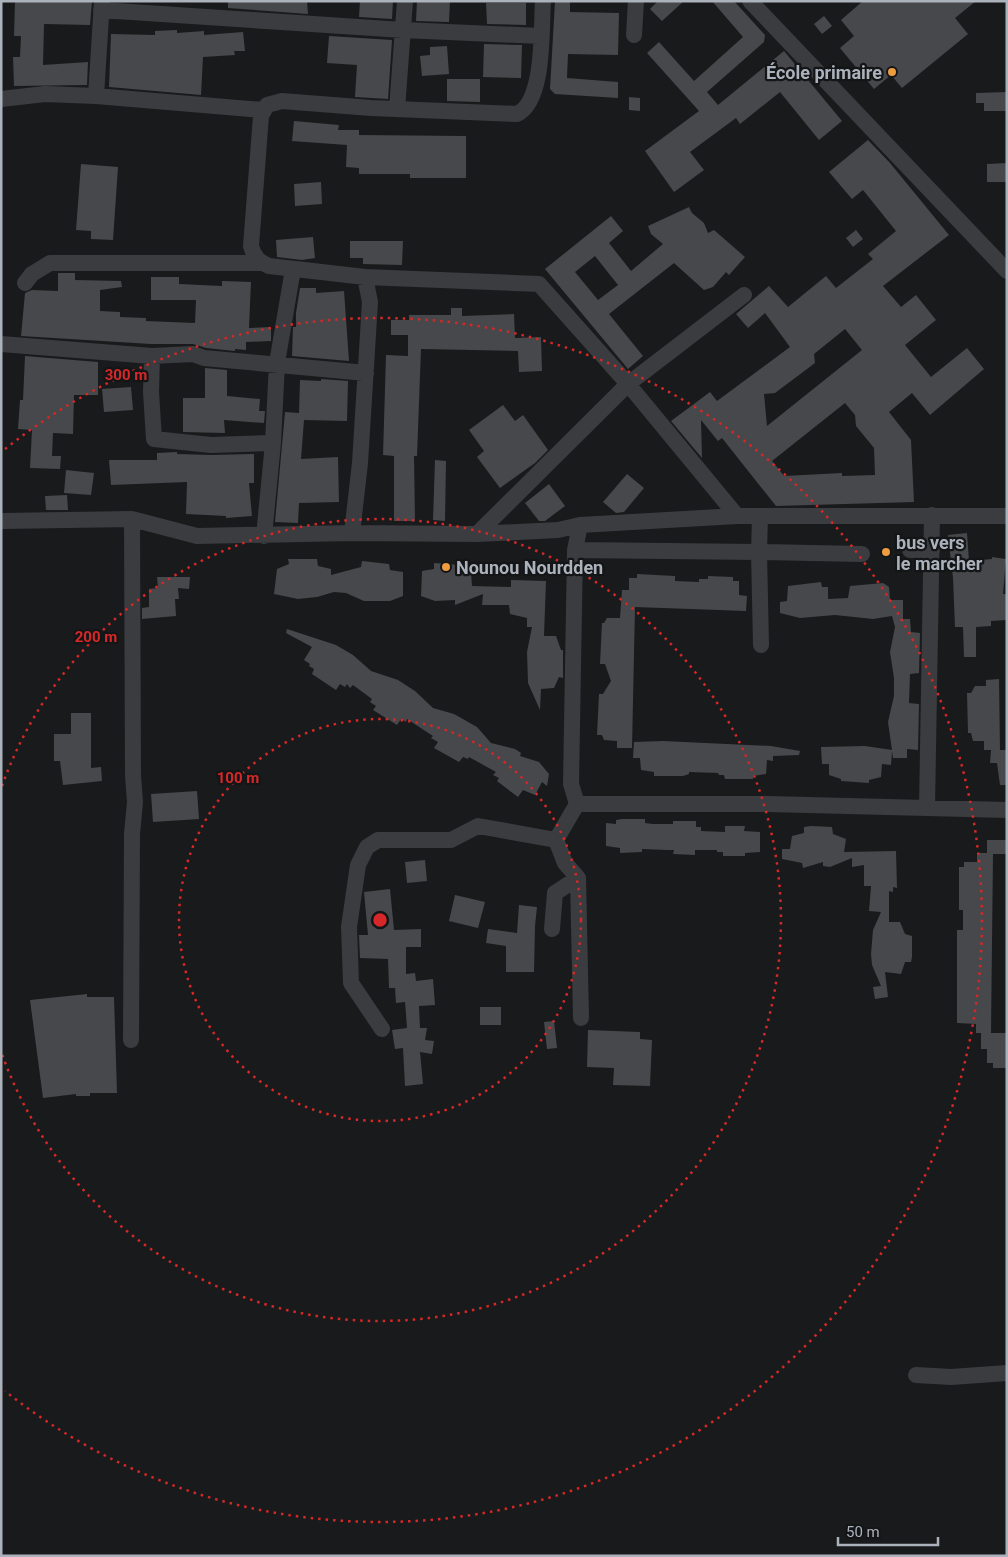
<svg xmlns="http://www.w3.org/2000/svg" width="1008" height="1557" font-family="Roboto,sans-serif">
	<rect width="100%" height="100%" fill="#191a1b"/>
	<path fill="#46484b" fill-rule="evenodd" d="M15,1H92L90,25L44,24L43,65L88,62L87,85L14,86L13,57H20L21,36H14Z
		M228,1H307L308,14L228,8Z
		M360,1H393L392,19L359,17Z
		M417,1H450L449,22L416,21Z
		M555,1H570V12L619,13L618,55L568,54L567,78L618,82V98L555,94L550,89Z
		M658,1H684L662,21L650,9Z
		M712,1H734L765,35L764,42L707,92L718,105L784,51L842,121L819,140L780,92L740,124L736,118L690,152L704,170L674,192L645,151L699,111L647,53L659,42L694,81L743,37Z
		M863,1H976L955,18L968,34L902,88L891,75L874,89L840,48L854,36L841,20Z
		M486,3H526V25L487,24Z
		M824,16L832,26L822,34L814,24Z
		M177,30V33L204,31V35L243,32L245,51H234L235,55L203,57L201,95L109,87L111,34L155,35V31Z
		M329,36L392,40L388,99L355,97L357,65L327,63Z
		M484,44L522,45L521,78L483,77Z
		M447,46L449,74L422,76L420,56L430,55V47Z
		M447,79H480V102L447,101Z
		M1007,92V111H984V103H976V93Z
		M629,97L640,98V111L629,110Z
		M294,121L339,125L338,130H359V135L466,136V178H410V174H359V168L346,167L347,145L292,141Z
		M868,140L890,163L949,235L883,286L901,307L916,295L936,320L905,345L931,377L967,348L984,369L930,415L912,393L889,412L911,440L914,502L776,506L722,438L718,441L701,420L702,458L671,421L710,392L717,401L790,347L765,313L748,328L736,314L769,286L788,307L826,276L836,288L873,259L868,254L896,231L863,190L852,199L829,172ZM845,329L862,350L767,426L764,394L775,393L815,363L814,354ZM845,403L855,415L856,426L874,448L875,475L842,476V473L784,476L772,461Z
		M1007,163V182H987V164Z
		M81,164L118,167L113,240L91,239V231L76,230Z
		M321,182L322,204L295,206L294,184Z
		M689,207L692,213L704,223L708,233L714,230L745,257L729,275L726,272L713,287L704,290L674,263L609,314L643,356L628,369L545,269L611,216L623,231L609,243L631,271L663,244L651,234L648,226ZM595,256L618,285L598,300L575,272Z
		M856,230L863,239L853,247L846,238Z
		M313,237L315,258L302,260L277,257L276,240Z
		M350,241H403L402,265L363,264V258H350Z
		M58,273H75V280L121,281L122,287L100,290V311L120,312V317L146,318V321L195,323L196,300H151V277H179V284L222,286V281L251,282L249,328L271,327V341L246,342V350L235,349V351L206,348L193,344H151L21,336L25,293L32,290L58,291Z
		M300,288H316V293L344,291L349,361L292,356L293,327H296V313Z
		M451,308H462V316L514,314L515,338L541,337L542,371L519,372L518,351L421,349L417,456H414L415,521H394V456L383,455L386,355L408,356V335H391V320H409V315H451Z
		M25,356L98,362V395H74L73,434L53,433L52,456H61L60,469L30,468L32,430L18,429L20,400H23Z
		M205,368L227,370V396L260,399L259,411H265L264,423L224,420L225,433L183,432V398H205Z
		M321,379L348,381L347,421L304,420L301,459L338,457L339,502L299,503L298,523L275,522L285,412L299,413L300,380L321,381Z
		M131,387L133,410L104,412L102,389Z
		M503,405L515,421L523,415L548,450L535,463L500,488L477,457L484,451L469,430Z
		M177,452V454L211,455L254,454V483H249L252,516L226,518V516L186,514L187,482L111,485L109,460H157V453Z
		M435,460L446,461L445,521L433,520Z
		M66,470L94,473L91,495L64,493Z
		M627,474L644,488L624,512L616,513L603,502Z
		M549,484L565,506L545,521H539L525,503Z
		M67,495L68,510H46L45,496Z
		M967,533L969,561L992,559V557L1006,559L1003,594H1007V620L991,621V626L976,627V657H964L963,627H955L953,578L948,535Z
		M288,559H317L318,566L331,569V575L361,567L362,561L389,564L390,570L403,572V596L390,601H364L346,593L334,592L317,597L298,599L274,594L277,569L289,564Z
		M434,563L461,565V569L471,572L472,586L511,587V580L546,581L544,636H556L561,650H563V678L559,677L554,688L541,689L540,710L528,683L527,652L532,627H527V618L510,614L509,605H482L483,594L455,605V600L435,601L421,596L422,571L434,569Z
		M637,574L675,576V581L699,582V579H708V576L733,577V581H739V595L747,596L746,611L635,607L632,748H617V741L604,740L602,735H597L599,694H603L611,681L605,664H600L602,623H604L607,618H620L622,590H629V578H637Z
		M157,577H190L189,589L178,588L179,599H175L176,616L142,619V608L149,607V589L158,588Z
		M821,582L822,587H828V599L848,598L850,586L883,583L889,587L890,600H903V619H910L911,632L920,633L919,673L910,674L909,703L919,704L918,750L907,749V758H893L892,751L891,765L882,764L881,777L869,780V783L841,781V779L829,775V764H822L821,747L865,746L892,750L888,722L894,696V678L890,652L895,627L892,616L873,619L835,615L800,618L780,613V602L787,601L788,586Z
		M287,629L336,645L353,655L371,671L398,680L415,691L433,708L454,714L477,727L491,743L515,749L521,753L520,756L539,762L549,774L547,786L542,782L535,795L523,790L518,797L497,781L499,778L493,775L496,772L469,757L468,759L463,757L459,762L434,748L438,742L431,738L433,736L407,719L406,722L401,719L397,725L373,710L376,706L370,702L372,699L353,685L350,688L347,684L345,687L340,684L336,690L312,674L314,669L309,666L310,664L304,660L312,647L286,633Z
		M999,679L1000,750H1007V785H1000L997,763H990L991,750H998H984V741H973L971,733H968L967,693H971L975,686H986V680Z
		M71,713H91V768L101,767L102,781L63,785L60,761H54V734H71Z
		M663,741L771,746L800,751L799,755L773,756V761L767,760L766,774L753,776V779H725L724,775H719L718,773L689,772V774L683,776H654V772L641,770L640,758H633L634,742Z
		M197,791L199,819L153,822L151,794Z
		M622,819H645V823L653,824H673V821H696V827H701V831L725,832V826H745L744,831L760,832V852L745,853V856H723V852H717V850H695V855L673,854L674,850H667L642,849V852L620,853V848L606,846V823L616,824V820Z
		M811,826L832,827L833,834L846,839L844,852L896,851L897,888L893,887V892L889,891V922H900L905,934L912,936V957L911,962H905L901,974L885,972L888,997L875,999L873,987L881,986L872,965L871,954L873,930L881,912L869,911L871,886H864V865L852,867V858L830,867L823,866V862L803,868L802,863L782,859V849H790L792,836L804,833V827Z
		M987,840H1007V854H993L991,1033H1007V1068H993V1063H987V1049H981V1033H976V1024L957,1023V930H963V910H959V867H964V862H977V853H987Z
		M425,860L427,881L407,883L405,862Z
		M390,889L394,930L421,929V947H406V974L415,973L416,981L433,979L435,1005L419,1006L420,1028H427L425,1040L434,1041L432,1054L420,1052L423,1084L405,1086L403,1048L395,1049L392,1030L407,1028L405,1002L396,1003L395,988H389L388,959L360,958L359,935H368L364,892Z
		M455,895L485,902L478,928L449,921Z
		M519,905L537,907L535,926L534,972H506V946L486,943L488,929L517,933Z
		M87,994V997H114L117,1093H90V1096H76V1094L43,1098L30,1000Z
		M480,1007H501V1025H480Z
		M554,1021L557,1048L547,1049L544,1022Z
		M588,1030L640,1032V1039L652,1040L650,1086L613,1085L614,1068L587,1067Z"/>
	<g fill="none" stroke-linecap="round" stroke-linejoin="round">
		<path stroke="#3a3c40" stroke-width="16" d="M750,1L1007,271
			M101,10L403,30L540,36
			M634,35L636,1
			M96,96L102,1
			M1,99L45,94L96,96L263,110
			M397,109L405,1
			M25,283L32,274L50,263H262
			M1,344L152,356L193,354L204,358L366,373
			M152,356L151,392L154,439L211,445L273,443
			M737,516L628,384L744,295
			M760,516L759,552L862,554
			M1,521L132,519L197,536L352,533L477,534L558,530L580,525L737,516H1007
			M580,525L575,550L571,784L577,804H768L1007,810
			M352,533L360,463L370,302L365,277
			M477,534L628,384L539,284L365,277L269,266C259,262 254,257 251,246L261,116L267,105L282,101L371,108L517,114C545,101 541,29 543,1
			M264,536L273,443L277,363L293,269
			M575,550L759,552L761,645
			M910,550H932
			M927,808L932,515
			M556,840L565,863L578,878L581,1018
			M556,840L577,804
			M552,929L555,893L578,878
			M382,1029L351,983L349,927L358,865L367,847L378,840H451L478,826L556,840
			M131,1040L132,834L135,802L133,775L132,519
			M916,1375L951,1377L1007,1373"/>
	</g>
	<g fill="none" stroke="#d62828" stroke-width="2.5" stroke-dasharray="2.5 5">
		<circle cx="380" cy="920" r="201"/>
		<path d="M2 786A401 401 0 1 1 2 1054"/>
		<path d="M5 449A602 602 0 1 1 5 1391"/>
	</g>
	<g fill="#ee9c3f" stroke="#141517" stroke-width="2">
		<circle cx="892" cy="72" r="5"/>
		<circle cx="886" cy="552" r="5"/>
		<circle cx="446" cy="567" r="5"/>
	</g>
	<g text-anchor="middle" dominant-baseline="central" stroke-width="4.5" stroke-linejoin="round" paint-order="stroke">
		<g font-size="18" font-weight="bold" fill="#acb2bb" stroke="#141517" text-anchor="start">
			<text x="882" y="72" text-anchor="end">École primaire</text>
			<text x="896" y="542">bus vers<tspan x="896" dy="21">le marcher</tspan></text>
			<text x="456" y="567">Nounou Nourdden</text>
		</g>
	</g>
	<circle cx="380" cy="920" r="8" fill="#d62828" stroke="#141517" stroke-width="2.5"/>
	<g font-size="15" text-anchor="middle" font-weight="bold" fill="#d62828" stroke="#141517" stroke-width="4.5" stroke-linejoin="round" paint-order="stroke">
		<text x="126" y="380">300 m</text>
		<text x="96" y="642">200 m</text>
		<text x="238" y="783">100 m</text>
	</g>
	<rect width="1008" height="1557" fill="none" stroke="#acb2bb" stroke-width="5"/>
	<path d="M838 1537v8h100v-8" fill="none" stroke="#acb2bb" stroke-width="2.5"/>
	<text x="846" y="1537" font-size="15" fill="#acb2bb" stroke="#141517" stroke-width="4" paint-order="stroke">50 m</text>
</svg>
